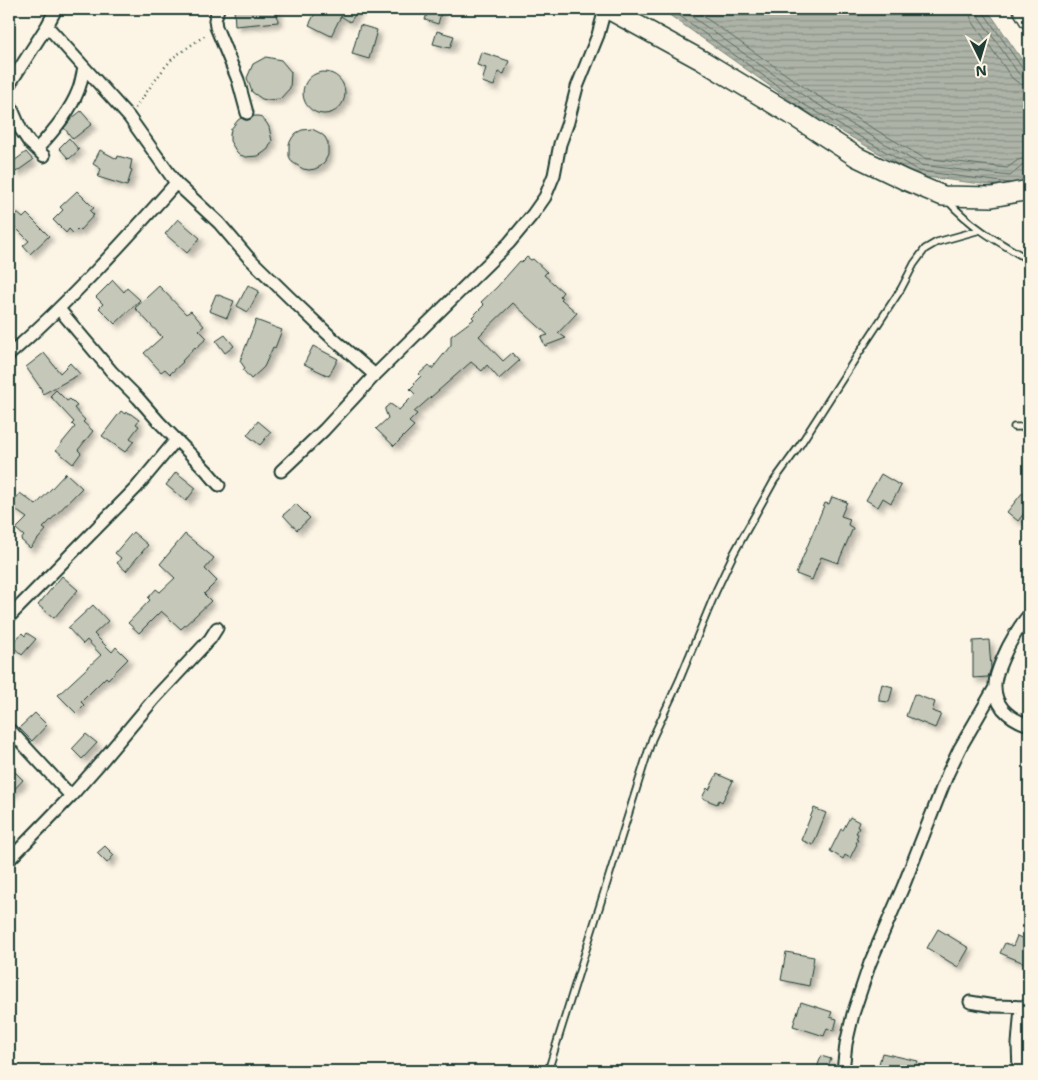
<svg xmlns="http://www.w3.org/2000/svg" width="1038" height="1080" font-family="'Shantell Sans',sans-serif">
	<defs>
		<pattern id="water-rules" width="6" height="5" patternUnits="userSpaceOnUse" patternTransform="scale(1.25)"><rect width="6" height="5" fill="#aeb3a7"/><path d="M0 2.5h6" fill="none" stroke="#8d9389"/></pattern>
		<filter id="shadow"><feDropShadow dx="4.5" dy="4.5" stdDeviation="2.5" flood-color="#0004"/></filter>
	</defs>
	<rect width="100%" height="100%" fill="#fcf5e5"/>
	<filter id="ink" filterUnits="userSpaceOnUse"><feTurbulence type="fractalNoise" baseFrequency=".02" numOctaves="2"/><feDisplacementMap in="SourceGraphic" scale="10" xChannelSelector="R" yChannelSelector="G"/><feConvolveMatrix kernelMatrix="1 2 1 2 8 2 1 2 1" color-interpolation-filters="sRGB"/></filter>
	<g filter="url(#ink)">
		<path fill="url(#water-rules)" stroke="#758479" d="M661,9H987L1029,70V174L1014,188L918,176L801,108Z"/>
		<g fill="none" stroke-linecap="round" stroke-linejoin="round">
			<path stroke="#586c62" stroke-width="1" d="M670,9L803,104L919,171L1010,183
				M681,9L807,98L921,165L1010,176L1022,166L1029,165
				M693,9L811,92L924,158L1007,168L1018,160L1029,157
				M969,9L970,15L972,21L1012,78L1020,84L1029,86
				M977,9L979,17L1018,73L1023,77L1029,78
				M983,9L984,13L1023,69L1025,71L1029,72"/>
		</g>
		<path fill="#c5c7b9" stroke="#1f3d34" filter="url(#shadow)" d="M234,9H277L278,22L235,26Z
			M317,9H359L350,22L341,16L331,36L309,25Z
			M428,9H442L438,24L425,20Z
			M360,25L377,30L369,59L352,54Z
			M437,31L454,36L450,48L433,44Z
			M481,52L509,61L504,74L498,72L494,86L482,82L486,68L477,65Z
			M266,57L281,60L291,72L290,88L280,99L267,100L262,99L252,92L247,78L253,64Z
			M303 93a21 21 0 1 1 42 0a21 21 0 1 1-42 0Z
			M81,111L92,124L73,139L64,128L71,119Z
			M254,116H259L266,122L269,127L272,141L268,149L263,153L258,156L246,157L240,155L236,151L230,141V135L231,129L238,120L241,118L245,120H248Z
			M312,129L320,133L325,137L328,143V155L325,161L321,166L315,169L309,170L303,169L292,162L289,156V144L292,138L296,133L302,130Z
			M69,138L79,150L69,159L59,148Z
			M100,150L117,159L118,156L132,160L130,169L132,170L127,186L98,177L101,169L93,164Z
			M26,152L33,160L16,172L10,164Z
			M77,191L94,208L90,211L94,215L79,231L77,229L73,233L69,229L66,233L53,220L63,210L60,207Z
			M9,206L23,218L27,214L49,236L30,254L23,246L29,241L9,221Z
			M178,219L200,238L187,253L165,234Z
			M527,257L531,260L533,259L547,272L544,275L563,292L560,296L562,298L561,299L577,313L558,333L566,338L545,346L541,337L548,335L513,303L479,336L503,361L512,353L519,361L499,379L487,365L482,371L471,362L414,412L417,414L409,422L414,426L394,446L376,429L388,418L385,410V408L390,404L392,405L399,410L415,394L410,389L415,384L414,383L421,376L419,374L429,365L432,369L451,345V336L474,319L472,317L484,305L481,302L497,287L520,261L522,262Z
			M113,280L124,292L127,288L140,300L115,324L99,308L103,304L96,297Z
			M248,285L259,291L248,312L237,306Z
			M159,286L186,314L191,311L204,326L199,330L207,338L196,348L195,347L182,361L183,362L170,374L165,369L161,372L144,353L162,337L135,308Z
			M216,294L234,301L227,318L209,311Z
			M256,320L282,330L275,348L273,347L264,367L251,379L243,370L245,368L240,361Z
			M225,335L234,346L225,353L216,341Z
			M313,346L338,359L329,376L304,364Z
			M44,353L60,373L70,363L80,374L43,394L41,391L42,390L26,367Z
			M56,390L67,401L70,399L77,406L74,408L85,420L83,422L93,431L78,450L81,453L73,464L56,450L75,427L72,424L74,422L50,396Z
			M121,411L125,414L126,412L131,414L139,420L136,424L139,426L130,438L134,441L125,452L102,436Z
			M258,421L271,432L260,445L247,435Z
			M176,472L196,488L186,501L166,485Z
			M66,473L82,488L43,528L46,530L30,548L21,540L24,536L16,529L27,518L10,506L20,493L36,505Z
			M881,474L901,486L891,503L883,498L878,507L866,500Z
			M1023,492L1029,497V507L1018,521L1007,512Z
			M832,497L847,502L841,516L850,519L848,525L853,528L838,563L821,557L812,580L796,574L825,503L829,504Z
			M296,504L310,518L297,530L283,515Z
			M133,532L148,545L126,571L117,563L121,558L115,553Z
			M185,534L214,558L205,569L217,581L204,594L211,601L181,629L161,611L139,633L128,623L150,600L148,598L156,589L160,592L175,578L160,564Z
			M62,576L78,590L54,618L38,605Z
			M93,605L108,621L94,634L112,652L116,647L128,659L108,679L106,677L81,702L84,705L76,713L58,695L101,655L87,640L83,644L68,628Z
			M22,633L25,636L27,633L36,639L22,655L11,645Z
			M989,640L991,668L988,677L973,678V641Z
			M882,684L893,687L889,702L879,701V696Z
			M914,694L935,702L932,711L941,714L935,728L906,716Z
			M35,713L47,725L32,741L19,728Z
			M86,734L97,743L82,759L72,749Z
			M9,766L23,780L9,795Z
			M717,774L733,781L722,802L719,800L717,804L702,798L707,788L709,790Z
			M814,808L826,813L813,845L801,840Z
			M850,817L859,822L857,827L859,828L856,833L858,834L856,839L858,840L856,843L857,844L850,858L845,855L843,859L830,851L841,829L843,830Z
			M105,846L114,855L107,863L97,853Z
			M938,929L969,948L958,967L927,948Z
			M1017,936L1029,941V965L1000,953L1005,943L1013,946Z
			M786,952L814,957L809,986L781,980Z
			M801,1002L832,1012L830,1017L837,1019L834,1031L827,1028L824,1036L793,1026Z
			M882,1053L918,1061L915,1071H877Z
			M821,1056L831,1059L826,1071L817,1068Z"/>
		<g fill="none" stroke-linecap="round" stroke-linejoin="round">
			<defs>
				<path id="service" d="M948,201C971,227 1000,243 1029,260
					M1014,427H1029
					M548,1071L652,739L679,681L716,591L734,553L774,481L800,445L857,356L901,289L914,264L925,249L937,242L980,230"/>
				<path id="minor" d="M218,9L215,20L216,27L238,80L247,113
					M47,26L129,117L176,183L219,223L248,257L289,297L331,337L375,375
					M9,85L47,26L56,9
					M9,102L21,130L29,142L44,156
					M37,149C52,133 70,112 78,91C81,84 82,76 84,68
					M59,309L112,372L138,398L159,422L206,470L219,485
					M9,355C69,302 123,243 176,183
					M281,471L324,430L375,375L509,243L533,214L545,197L554,175L560,144L568,122L577,87L598,35L605,9
					M1029,615C1020,624 1014,636 1008,647C998,668 987,689 1003,709C1010,717 1019,722 1029,725
					M9,617L136,488L176,440
					M9,729L71,796
					M9,860L71,796L101,762L154,699L210,639L217,628
					M970,1002L994,1006L1029,1007
					M843,1071L846,1044L853,1014L870,963L903,887L948,773L960,748L994,689
					M1019,1071L1018,1044L1021,1007"/>
				<path id="trunk" d="M608,9L703,61L789,113L857,157L905,180L943,196L992,197L1029,190
					M1023,9L1029,19"/>
			</defs>
			<use href="#service" stroke="#1f3d34" stroke-width="9"/>
			<use href="#minor" stroke="#1f3d34" stroke-width="15"/>
			<use href="#trunk" stroke="#1f3d34" stroke-width="22"/>
			<path stroke="#1f3d34" stroke-width="2.5" stroke-dasharray="1 4" stroke-linecap="butt" d="M135,108L165,67L174,57L207,34"/>
			<use href="#service" stroke="#fcf5e5" stroke-width="5.5"/>
			<use href="#minor" stroke="#fcf5e5" stroke-width="11"/>
			<use href="#trunk" stroke="#fcf5e5" stroke-width="19"/>
		</g>
	</g>
	<rect width="1038" height="1080" fill="none" stroke="#fcf5e5" stroke-width="30"/>
	<rect x="15" y="15" width="1008" height="1050" fill="none" stroke="#1f3d34" stroke-width="2" filter="url(#ink)"/>
	<g transform="translate(980 58) rotate(175)" stroke="#fcf5e5" stroke-width="4" paint-order="stroke">
	<path d="M0-4L9 19L0 12L-9 19Z" fill="#1f3d34"/>
	<text y="-8" font-size="14" font-weight="bold" text-anchor="middle" fill="#1f3d34">N</text>
	</g>
</svg>
